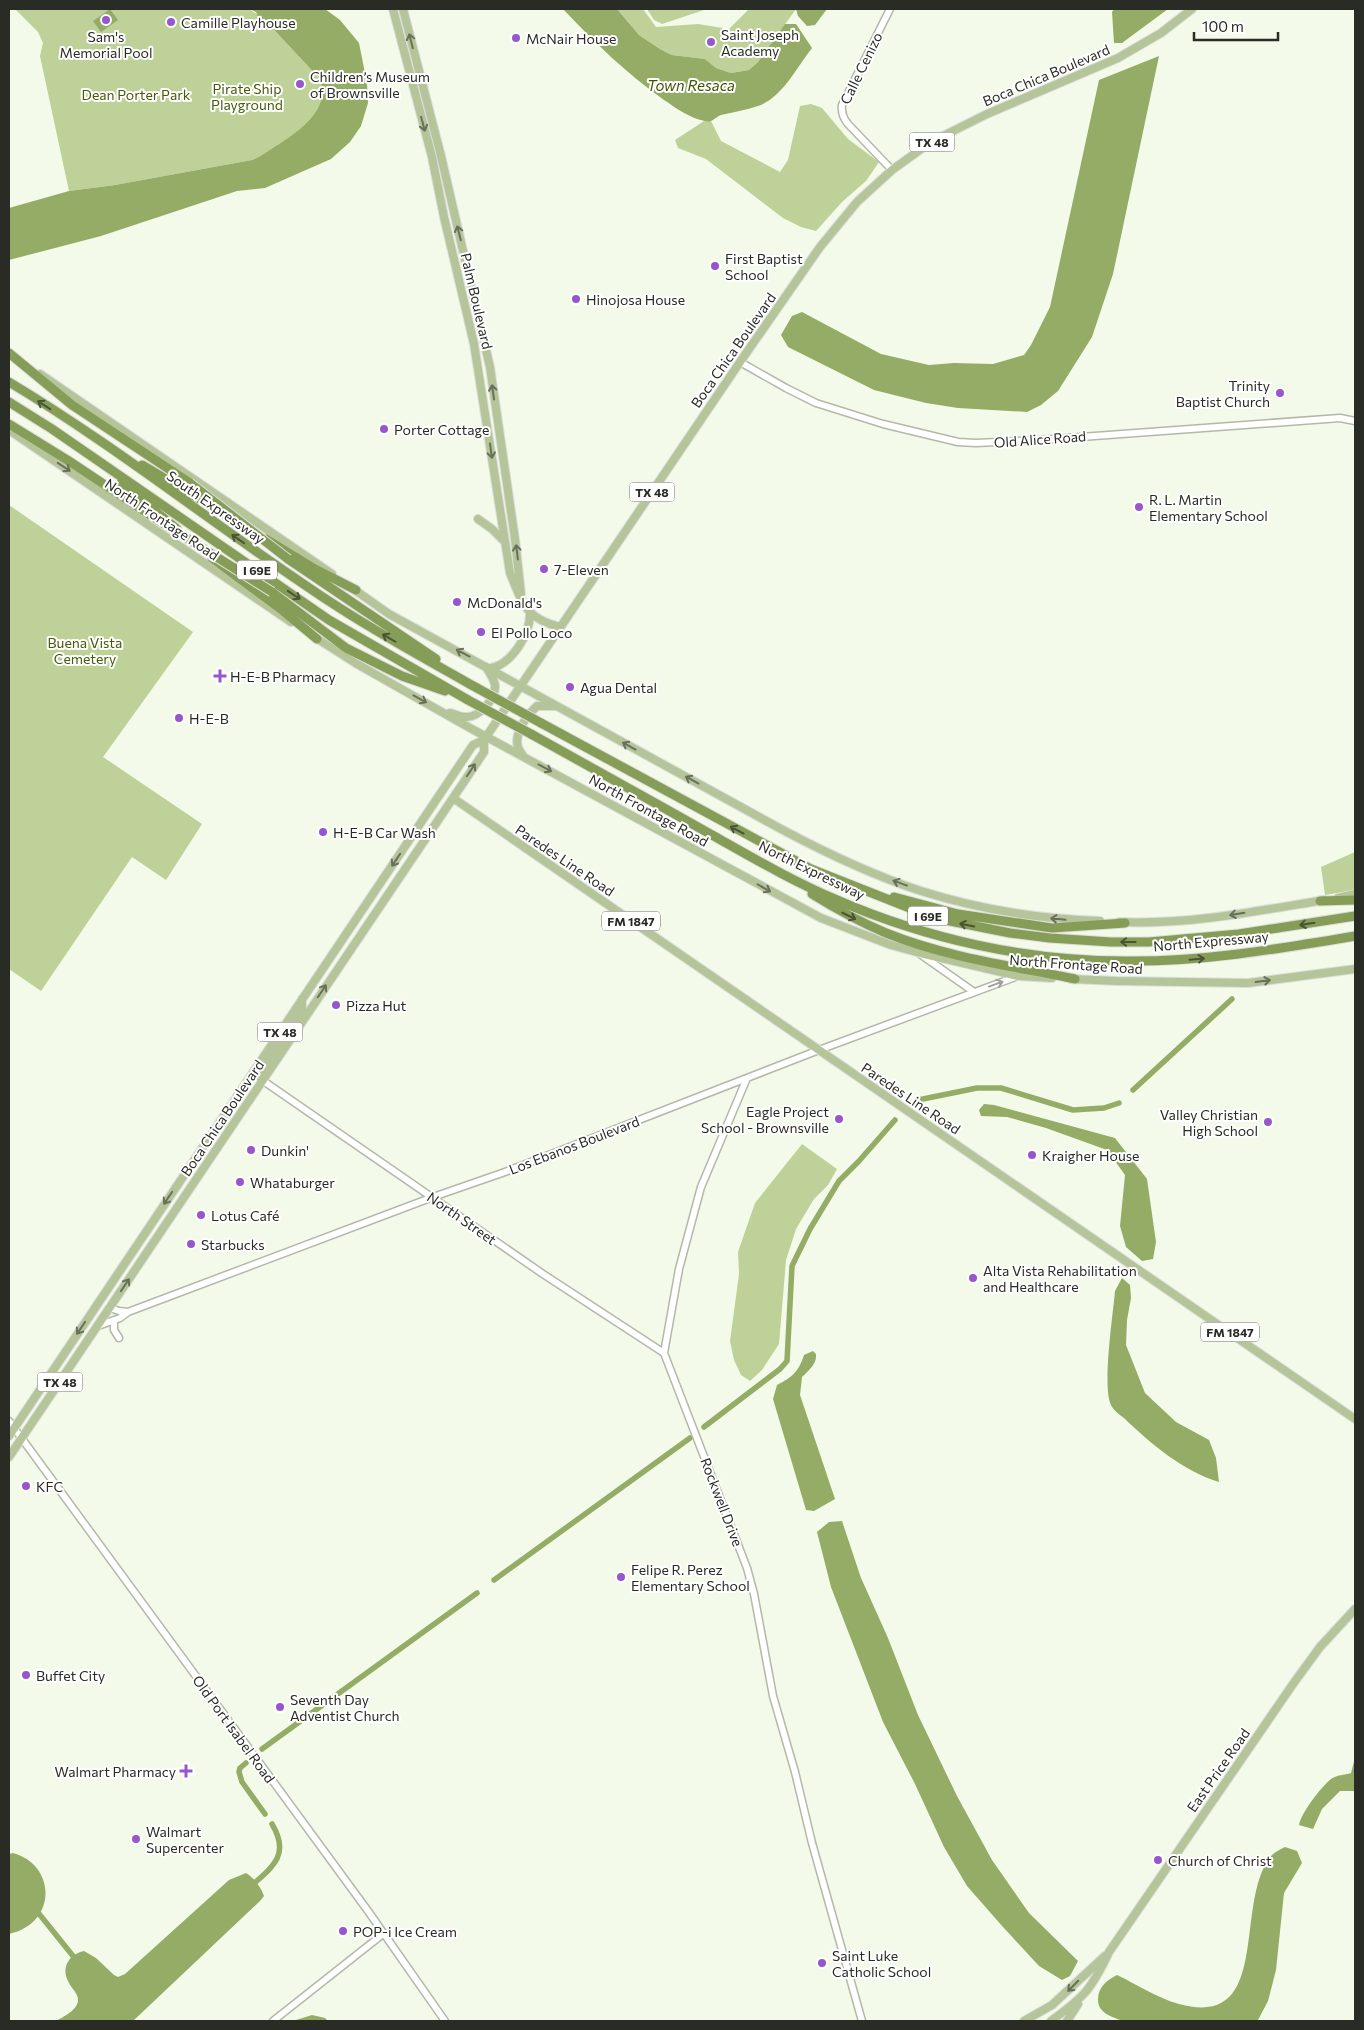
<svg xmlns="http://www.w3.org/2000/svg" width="1364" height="2030" font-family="Commissioner,sans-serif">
	<rect width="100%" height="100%" fill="#f3fae9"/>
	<path fill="#bdd199" d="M15,9H249L264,19L319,78C332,106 303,128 282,142C272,148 264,155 252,160L115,185L69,191L40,56L43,43L38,32Z
		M617,9H643L656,27L698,24L729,29L749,9H796L758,62L749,70L731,73L716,68L705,59L672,55L660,49L639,35Z
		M647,9H707L662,24L654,20Z
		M811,104L822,108L848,139L879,162L866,181L842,202L816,231L801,227L783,218L706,159L678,148L675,140L704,121H711L721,141L780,172L788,160L800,106Z
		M9,505L193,632L103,757L202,824L166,880L132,857L41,991L9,969Z
		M1355,852V890L1325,895L1321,867Z
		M802,1144L837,1169L828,1185L814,1199L796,1229L786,1260L779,1344L762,1370L750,1381L741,1375L734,1360L730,1341L739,1274L738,1252L755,1203Z"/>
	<path fill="#94ac65" d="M110,9L118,20L101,32L93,21Z
		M249,9H325L340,20L359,43L367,83L368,103L361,126L350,142L331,159L265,188L237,191L101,236L9,260V208L69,191L115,185L252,160C264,155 272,148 282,142C303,128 332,106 319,78L264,19L261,20L259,19L256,12Z
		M563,9H617L639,35L660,49L672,55L705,59L716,68L731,73L749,70L758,62L785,24H796L812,48C797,67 782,98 758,106C746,110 733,112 721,115C715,117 713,123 705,121C691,119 676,108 664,100C626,73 595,43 563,9Z
		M796,9H827L815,25L807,26L798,16Z
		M1114,9H1168L1122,43H1114L1112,12Z
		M1159,56L1113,274L1092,337L1058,391L1041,405L1027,412L958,408L926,403L874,390L788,347L781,335L792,316L802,312L881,354L929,365L954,363L993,364L1024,355L1031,345L1050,307L1099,80Z
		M984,1104L994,1105L1115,1138L1147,1179L1156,1242L1153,1259L1142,1261L1126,1247L1120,1226L1125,1175L1107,1150L1046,1128L1007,1117L981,1116L979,1110Z
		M1122,1278L1130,1285L1131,1298L1127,1320L1126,1345L1145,1393L1176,1422L1209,1440L1216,1458L1219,1482C1183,1471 1151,1444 1124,1418C1120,1415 1113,1410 1111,1405C1102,1387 1113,1315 1115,1291Z
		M813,1351L816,1354C817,1364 809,1370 802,1377L800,1395L835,1499L814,1511L806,1510L773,1399L777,1385C792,1377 798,1373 804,1355Z
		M842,1521L861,1578L888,1638L918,1715L957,1796L992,1860L1029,1913L1078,1961L1070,1976L1062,1980L1039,1966L1003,1927L967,1886L944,1847L915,1784L883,1722L831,1587L817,1532L829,1522Z
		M1355,1758V1791H1340L1322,1809L1313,1829L1299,1825C1301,1813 1321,1787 1331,1779C1336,1775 1345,1775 1351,1773Z
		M1285,1847L1297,1851L1302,1863L1284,1893L1276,1970L1268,2001L1258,2020C1250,2023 1132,2023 1123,2021C1112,2017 1098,2013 1098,2000C1098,1987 1106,1981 1117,1975C1138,1985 1157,1998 1179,2004C1274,2030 1232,1901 1272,1855C1275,1852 1281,1849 1285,1847Z
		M13,1853C57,1865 57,1924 9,1934V1854Z
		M246,1873C254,1878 261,1887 264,1896L260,1901L133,2021H56C63,2017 78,2010 78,2000C78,1993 72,1989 69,1983C60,1968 69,1954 84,1951L96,1958L114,1975L118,1977L125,1974L229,1880Z
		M312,2015L325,2018L328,2021H293Z"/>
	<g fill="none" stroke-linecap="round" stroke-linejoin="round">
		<path stroke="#94ac65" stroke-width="5.5" d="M1133,1090L1232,999
			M918,1100L977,1088H1001L1073,1110L1104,1108L1119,1103
			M704,1427L780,1369L787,1361L792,1266L810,1229L839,1181L859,1161L895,1120
			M494,1580L690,1438
			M262,1749L477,1593
			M246,1763L240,1768L239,1772L242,1782L265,1814
			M251,1886C274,1866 290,1854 272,1824
			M36,1910L77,1961"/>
		<defs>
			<path id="minor" d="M890,9L842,105C841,113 843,118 848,124L892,170
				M740,362L786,388L816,403L883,424L958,442L976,443L1040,440L1340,418L1355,421
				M920,954L974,992
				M747,1078L701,1187L679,1269L664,1353L747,1568L754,1594L773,1696L795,1772L812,1843L862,2021
				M262,1080L543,1274L664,1353
				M110,1308L119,1311L128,1312
				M114,1320V1330L119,1338
				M98,1326L120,1318L128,1312L433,1197L505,1172L819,1050L1018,976
				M9,1421L368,1911L445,2021
				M273,2021L383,1934"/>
			<path id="major" d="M393,9L432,157L444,217L474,344L510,573C523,604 525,618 560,627
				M403,9L441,156L490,367L515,539L521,594
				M40,374L332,574
				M9,430L291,622
				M478,519L492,529L503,540
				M352,588L389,614L781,829C826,853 872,875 921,891C978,909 1040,919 1100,921
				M313,636L357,664L470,728L821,918L891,945L920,953L1018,976L1052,978
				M491,668C512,664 530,634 530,614
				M450,713C455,714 460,717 465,717C479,718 496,699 495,685C494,679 489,672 486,667
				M522,754C509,740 525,717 537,706H555
				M453,798L1355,1419
				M1338,898L1355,894
				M1119,922C1188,925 1257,911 1324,900
				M1071,979L1117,981L1248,983L1355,969
				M262,1080L260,1077L262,1069L302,1009V999
				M9,1436L473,745L484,740
				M9,1457L484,752V740L486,737L740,362L820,247L857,202L892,170L931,142L987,114L1118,58L1161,33L1192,9
				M1024,2021L1052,2005L1105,1956
				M1051,2021C1084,1997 1091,1990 1109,1952L1293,1684L1320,1647L1355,1609
				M1067,2021L1078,2004"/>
			<path id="highway" d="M9,353L72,405L190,483
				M9,382C111,443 204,517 302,583C358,622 418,655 477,688
				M9,402L52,429L329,620L468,700
				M9,424L69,461L153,517
				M142,465L225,514
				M121,483L177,529
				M266,539L315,569L356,590
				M212,558L282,610L317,639
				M288,559L436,659
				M272,592L346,648L402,676L445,691
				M541,723L811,869L935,918L1010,933L1050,938L1111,942H1149L1239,934L1355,916
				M531,734C592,768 652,801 712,835C753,858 794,882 837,900C927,939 1026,961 1124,961C1202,962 1278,949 1355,936
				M812,894C836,909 860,922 886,933C945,957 1012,966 1075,979
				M894,897L958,914L1052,928L1125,923
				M1320,901L1355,900"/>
		</defs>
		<use href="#minor" stroke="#b3b9aa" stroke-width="9"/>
		<use href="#major" stroke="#dddddc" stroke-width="10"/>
		<use href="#highway" stroke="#dddddc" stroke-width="11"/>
		<use href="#minor" stroke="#fff" stroke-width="6"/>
		<use href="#major" stroke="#b6c49a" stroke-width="8"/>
		<use href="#highway" stroke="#869d57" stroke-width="9"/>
		<defs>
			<path id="highway-bridge" d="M190,483L288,559
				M153,517L272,592
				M477,688L541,723
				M468,700L531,734"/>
		</defs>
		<use href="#highway-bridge" stroke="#dddddc" stroke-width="11" stroke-linecap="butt"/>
		<use href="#highway-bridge" stroke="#869d57" stroke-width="9"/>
	</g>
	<defs><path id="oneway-shaft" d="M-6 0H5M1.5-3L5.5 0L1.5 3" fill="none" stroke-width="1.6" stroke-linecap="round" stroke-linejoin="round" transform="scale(1.25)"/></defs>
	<g stroke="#68705a">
		<use href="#oneway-shaft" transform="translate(411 41) rotate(-104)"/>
		<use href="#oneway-shaft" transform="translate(423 124) rotate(75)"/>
		<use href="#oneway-shaft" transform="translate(459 233) rotate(-104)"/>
		<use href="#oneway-shaft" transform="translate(493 392) rotate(-98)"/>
		<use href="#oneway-shaft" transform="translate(491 451) rotate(82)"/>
		<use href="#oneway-shaft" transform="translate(64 467) rotate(34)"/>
		<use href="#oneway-shaft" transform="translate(517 552) rotate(-97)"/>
		<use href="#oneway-shaft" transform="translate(463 653) rotate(-152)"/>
		<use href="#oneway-shaft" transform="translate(420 699) rotate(29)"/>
		<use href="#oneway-shaft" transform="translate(629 746) rotate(-151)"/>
		<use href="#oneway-shaft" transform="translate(545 768) rotate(28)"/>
		<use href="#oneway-shaft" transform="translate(471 770) rotate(-56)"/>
		<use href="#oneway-shaft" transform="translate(692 780) rotate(-151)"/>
		<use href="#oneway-shaft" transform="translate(396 860) rotate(124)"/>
		<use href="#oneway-shaft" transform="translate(900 883) rotate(-160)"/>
		<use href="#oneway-shaft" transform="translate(764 888) rotate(30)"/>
		<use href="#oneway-shaft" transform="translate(1237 914) rotate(171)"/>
		<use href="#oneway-shaft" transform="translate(1058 919) rotate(-174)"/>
		<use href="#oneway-shaft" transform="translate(1263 981) rotate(-7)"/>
		<use href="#oneway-shaft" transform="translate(322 991) rotate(-56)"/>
		<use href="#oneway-shaft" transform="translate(168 1198) rotate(124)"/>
		<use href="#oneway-shaft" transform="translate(125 1285) rotate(-56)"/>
		<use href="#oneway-shaft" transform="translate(81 1328) rotate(124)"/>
		<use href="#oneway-shaft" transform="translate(1073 1986) rotate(135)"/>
	</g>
	<g stroke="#4a5336">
		<use href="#oneway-shaft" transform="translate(44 405) rotate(-147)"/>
		<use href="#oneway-shaft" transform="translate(238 539) rotate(-145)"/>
		<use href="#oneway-shaft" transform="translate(294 595) rotate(34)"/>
		<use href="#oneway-shaft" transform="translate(389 638) rotate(-150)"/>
		<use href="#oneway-shaft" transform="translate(737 830) rotate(-152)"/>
		<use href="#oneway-shaft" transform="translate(849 916) rotate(26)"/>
		<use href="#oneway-shaft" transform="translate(1307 924) rotate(171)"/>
		<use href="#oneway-shaft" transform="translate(967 925) rotate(-169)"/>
		<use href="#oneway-shaft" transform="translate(1128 942) rotate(180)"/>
		<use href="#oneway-shaft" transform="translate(1197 959) rotate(-5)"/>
	</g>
	<use stroke="#9fa09d" href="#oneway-shaft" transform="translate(996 984) rotate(-20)"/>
	<g fill="#9656cc" stroke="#fff" stroke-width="2">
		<circle cx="106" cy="20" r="5"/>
		<circle cx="171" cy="22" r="5"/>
		<circle cx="516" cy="38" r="5"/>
		<circle cx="711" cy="42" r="5"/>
		<circle cx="300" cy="84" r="5"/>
		<circle cx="715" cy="266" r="5"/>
		<circle cx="576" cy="299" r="5"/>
		<circle cx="1280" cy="393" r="5"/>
		<circle cx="384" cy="429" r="5"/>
		<circle cx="1139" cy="507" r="5"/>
		<circle cx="544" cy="569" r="5"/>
		<circle cx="457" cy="602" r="5"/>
		<circle cx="481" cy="632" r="5"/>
		<path d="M217.5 668.5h5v5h5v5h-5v5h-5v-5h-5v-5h5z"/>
		<circle cx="570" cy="687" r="5"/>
		<circle cx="179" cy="718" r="5"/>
		<circle cx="323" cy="832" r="5"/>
		<circle cx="336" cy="1005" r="5"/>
		<circle cx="839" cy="1119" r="5"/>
		<circle cx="1268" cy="1122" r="5"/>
		<circle cx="251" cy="1150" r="5"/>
		<circle cx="1032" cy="1155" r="5"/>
		<circle cx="240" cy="1182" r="5"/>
		<circle cx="201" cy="1215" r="5"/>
		<circle cx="191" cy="1244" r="5"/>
		<circle cx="973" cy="1278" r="5"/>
		<circle cx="26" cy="1486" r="5"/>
		<circle cx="621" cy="1577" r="5"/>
		<circle cx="26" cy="1675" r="5"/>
		<circle cx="280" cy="1707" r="5"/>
		<path d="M183.5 1763.5h5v5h5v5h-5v5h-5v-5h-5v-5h5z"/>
		<circle cx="136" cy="1839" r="5"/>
		<circle cx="1158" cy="1860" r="5"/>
		<circle cx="343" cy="1931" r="5"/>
		<circle cx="822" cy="1963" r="5"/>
	</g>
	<g text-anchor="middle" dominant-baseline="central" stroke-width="4" stroke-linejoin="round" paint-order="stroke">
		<g fill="#fff" stroke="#696b66" stroke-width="1">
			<rect x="909.5" y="132.5" width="45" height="19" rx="4"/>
			<rect x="629.5" y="482.5" width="45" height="19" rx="4"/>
			<rect x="237" y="560.5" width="40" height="19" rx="4"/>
			<rect x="908" y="906.5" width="40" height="19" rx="4"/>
			<rect x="602" y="911.5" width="58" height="19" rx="4"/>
			<rect x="257.5" y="1022.5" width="45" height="19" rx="4"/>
			<rect x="1201" y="1322.5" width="58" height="19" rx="4"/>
			<rect x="37.5" y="1372.5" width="45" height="19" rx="4"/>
		</g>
		<g font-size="12" font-weight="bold" fill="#292b25">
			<text x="932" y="142">TX 48</text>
			<text x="652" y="492">TX 48</text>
			<text x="257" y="570">I 69E</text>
			<text x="928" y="916">I 69E</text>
			<text x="631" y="921">FM 1847</text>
			<text x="280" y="1032">TX 48</text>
			<text x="1230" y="1332">FM 1847</text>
			<text x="60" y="1382">TX 48</text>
		</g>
		<g font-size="14" fill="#292b25" stroke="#fff" text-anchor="start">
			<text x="181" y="22">Camille Playhouse</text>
			<text x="721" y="34">Saint Joseph<tspan x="721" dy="16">Academy</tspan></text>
			<text x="106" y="36" text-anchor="middle">Sam's<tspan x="106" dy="16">Memorial Pool</tspan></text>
			<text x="526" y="38">McNair House</text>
			<text x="310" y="76">Children’s Museum<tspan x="310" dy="16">of Brownsville</tspan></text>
			<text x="725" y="258">First Baptist<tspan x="725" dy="16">School</tspan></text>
			<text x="586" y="299">Hinojosa House</text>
			<text x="1270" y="385" text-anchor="end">Trinity<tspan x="1270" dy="16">Baptist Church</tspan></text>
			<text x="394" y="429">Porter Cottage</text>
			<text x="1149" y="499">R. L. Martin<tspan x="1149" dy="16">Elementary School</tspan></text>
			<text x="554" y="569">7-Eleven</text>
			<text x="467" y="602">McDonald's</text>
			<text x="491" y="632">El Pollo Loco</text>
			<text x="230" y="676">H-E-B Pharmacy</text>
			<text x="580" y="687">Agua Dental</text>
			<text x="189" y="718">H-E-B</text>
			<text x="333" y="832">H-E-B Car Wash</text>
			<text x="346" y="1005">Pizza Hut</text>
			<text x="829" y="1111" text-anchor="end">Eagle Project<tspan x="829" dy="16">School - Brownsville</tspan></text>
			<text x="1258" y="1114" text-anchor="end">Valley Christian<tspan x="1258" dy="16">High School</tspan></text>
			<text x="261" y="1150">Dunkin'</text>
			<text x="1042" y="1155">Kraigher House</text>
			<text x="250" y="1182">Whataburger</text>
			<text x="211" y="1215">Lotus Café</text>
			<text x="201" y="1244">Starbucks</text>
			<text x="983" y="1270">Alta Vista Rehabilitation<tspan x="983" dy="16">and Healthcare</tspan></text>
			<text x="36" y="1486">KFC</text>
			<text x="631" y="1569">Felipe R. Perez<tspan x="631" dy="16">Elementary School</tspan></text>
			<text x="36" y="1675">Buffet City</text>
			<text x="290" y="1699">Seventh Day<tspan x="290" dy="16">Adventist Church</tspan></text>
			<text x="176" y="1771" text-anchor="end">Walmart Pharmacy</text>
			<text x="146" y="1831">Walmart<tspan x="146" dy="16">Supercenter</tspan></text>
			<text x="1168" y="1860">Church of Christ</text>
			<text x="353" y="1931">POP-i Ice Cream</text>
			<text x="832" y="1955">Saint Luke<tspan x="832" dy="16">Catholic School</tspan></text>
		</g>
		<g font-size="14" fill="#292b25" stroke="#fff">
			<text transform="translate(861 68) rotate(-64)">Calle Cenizo</text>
			<text transform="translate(1046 75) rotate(-23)">Boca Chica Boulevard</text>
			<text transform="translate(477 301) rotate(77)">Palm Boulevard</text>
			<text transform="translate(733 350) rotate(-55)">Boca Chica Boulevard</text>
			<text transform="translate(1040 439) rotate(-4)">Old Alice Road</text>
			<text transform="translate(216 507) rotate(35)">South Expressway</text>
			<text transform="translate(162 519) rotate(34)">North Frontage Road</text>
			<text transform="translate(649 810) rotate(29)">North Frontage Road</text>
			<text transform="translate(565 860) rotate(34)">Paredes Line Road</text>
			<text transform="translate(812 870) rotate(26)">North Expressway</text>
			<text transform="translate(1211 941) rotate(-5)">North Expressway</text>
			<text transform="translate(1076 964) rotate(4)">North Frontage Road</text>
			<text transform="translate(911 1098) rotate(34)">Paredes Line Road</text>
			<text transform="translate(222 1118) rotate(-56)">Boca Chica Boulevard</text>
			<text transform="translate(574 1145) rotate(-21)">Los Ebanos Boulevard</text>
			<text transform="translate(462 1218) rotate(35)">North Street</text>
			<text transform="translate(722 1502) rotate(69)">Rockwell Drive</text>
			<text transform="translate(234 1729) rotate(54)">Old Port Isabel Road</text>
			<text transform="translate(1218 1770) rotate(-55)">East Price Road</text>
		</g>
		<g font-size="14" fill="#465a09" stroke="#fff">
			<text x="247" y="88">Pirate Ship<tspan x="247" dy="16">Playground</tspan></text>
			<text x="136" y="94">Dean Porter Park</text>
			<text x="85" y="642">Buena Vista<tspan x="85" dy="16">Cemetery</tspan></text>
		</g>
		<g font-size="15" font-style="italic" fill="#3f5300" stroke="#fff">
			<text x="691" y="85">Town Resaca</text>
		</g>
	</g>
	<rect width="1364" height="2030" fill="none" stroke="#292b25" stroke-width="20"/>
	<path d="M1194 32v8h84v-8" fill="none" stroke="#292b25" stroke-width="2.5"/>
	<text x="1202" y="32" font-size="15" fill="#292b25" stroke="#ffffff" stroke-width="4" paint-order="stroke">100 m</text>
</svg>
